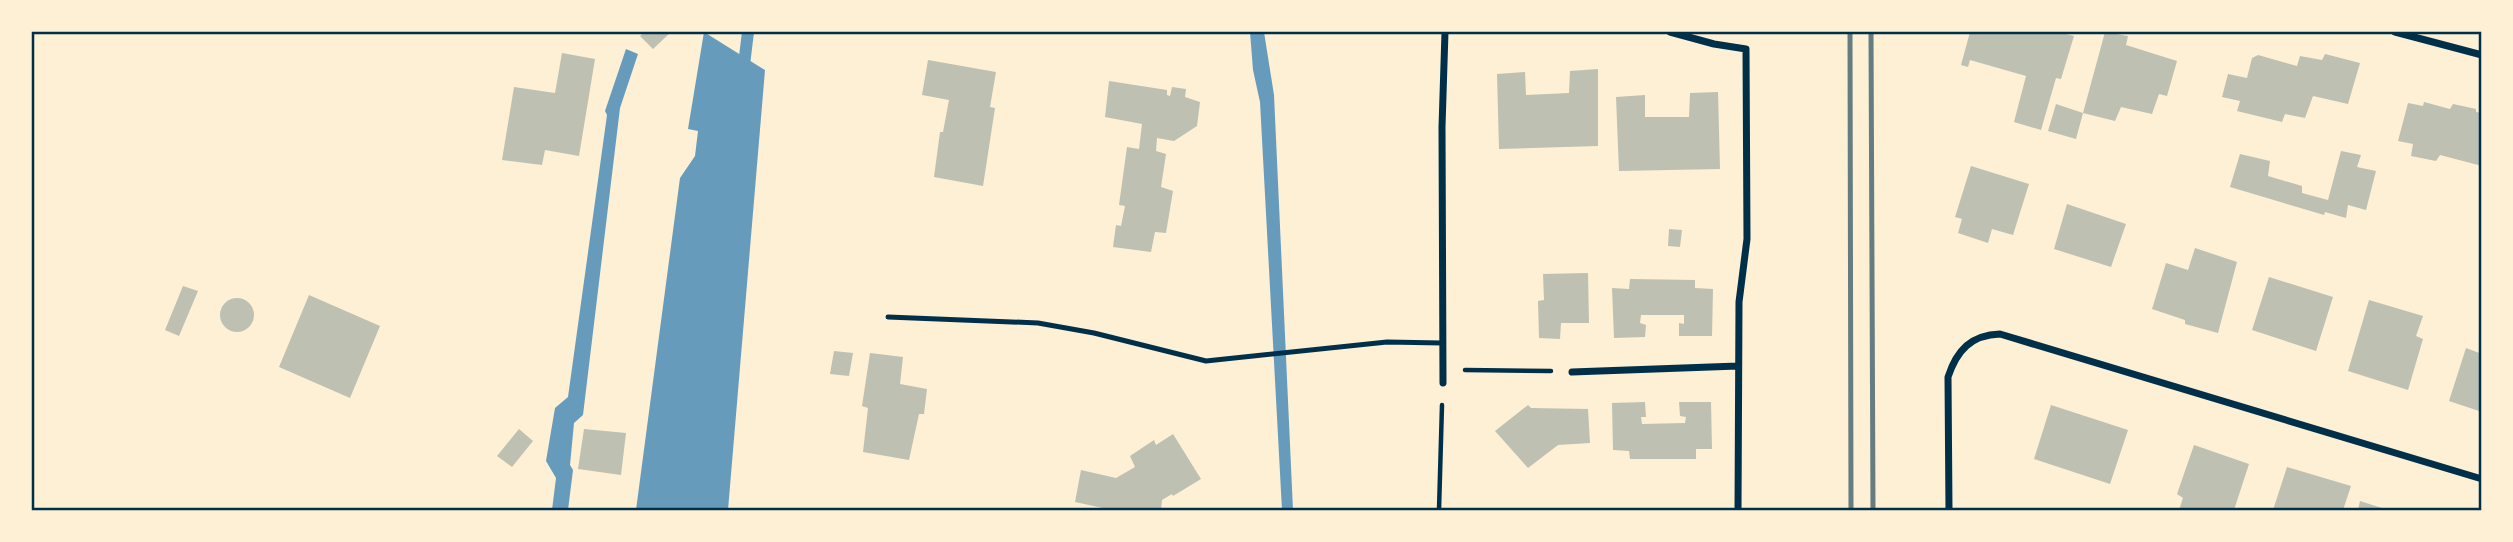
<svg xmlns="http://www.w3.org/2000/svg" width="2513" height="542" font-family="Merriweather,serif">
	<rect width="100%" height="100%" fill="#fdf0d5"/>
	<path fill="#669bbc" d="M704,32L765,70L728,510H636L680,178L695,156L698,131L688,129Z
		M1250,32H1264L1274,95L1293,510H1282L1260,102L1253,70Z
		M626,49L638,54L620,108L583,415L574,423L570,465L573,470L568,510H552L556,478L546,461L555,408L568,397L607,115L605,111Z"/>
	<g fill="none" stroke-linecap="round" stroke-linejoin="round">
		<path stroke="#669bbc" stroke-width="12" d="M743,73L748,32"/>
	</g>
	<path fill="#bec0b2" d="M645,32H671L653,49L640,36Z
		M1970,32H2058L2074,36L2061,79L2056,78L2041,130L2014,122L2026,76L1970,60L1968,67L1961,65Z
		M2105,32L2128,36L2126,45L2177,61L2167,96L2159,94L2152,114L2121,107L2115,121L2083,113Z
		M562,53L595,59L579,156L545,150L542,165L502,160L514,87L555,93Z
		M2325,54L2360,63L2348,104L2313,96L2305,118L2285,114L2282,122L2237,111L2240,101L2222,97L2228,74L2247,78L2252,58L2258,55L2297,66L2300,56L2322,60Z
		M928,60L996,72L990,107L995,108L983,186L934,177L940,132H943L949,100L922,95Z
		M1598,69V146L1499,149L1497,74L1525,72L1526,95L1569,93L1570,71Z
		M1109,81L1167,90V95L1170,96L1172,87L1186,89L1185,97L1200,102L1197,126L1174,141L1157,138L1156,151L1166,154L1161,187L1173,191L1166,233L1155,232L1151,252L1113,247L1116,225L1121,226L1125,206L1119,205L1127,147L1139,149L1142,124L1105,117Z
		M1718,92L1720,169L1619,171L1616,97L1645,95V117H1689L1690,93Z
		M2424,102L2450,109L2453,104L2476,109V112L2482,113V166L2440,155L2436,161L2411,156L2413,144L2398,141L2408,103L2423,106Z
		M2056,104L2083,113L2076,139L2048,131Z
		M2341,151L2361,155L2357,167L2376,171L2366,210L2348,205L2346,218L2325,212L2324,215L2230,187L2240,154L2270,161L2268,176L2302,186V193L2328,200Z
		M1971,166L2029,184L2013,235L1992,229L1988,243L1958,233L1962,219L1955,217Z
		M2067,204L2126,224L2111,267L2054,249Z
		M1669,229L1682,230L1680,247L1668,246Z
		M2195,248L2237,262L2218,333L2185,324V320L2152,309L2166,263L2188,270Z
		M1588,273L1589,323H1561L1560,339L1539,338L1538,301L1544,300L1543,274Z
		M2269,277L2333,297L2316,351L2252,330Z
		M1630,279L1695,280V288L1713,289L1712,336H1679V323L1684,324V315H1641L1640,323L1646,325L1645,337L1614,338L1612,288L1629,289Z
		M183,286L198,291L179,336L165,330Z
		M309,295L380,326L350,398L279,367Z
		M220 315a17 17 0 1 1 34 0a17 17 0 1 1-34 0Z
		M2369,300L2423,316L2416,336L2423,339L2408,390L2348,371Z
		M2466,348L2482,354V412L2449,401Z
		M834,351L853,353L849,376L830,374Z
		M870,353L903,357L900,384L927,389L924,414H919L909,460L863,452L868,408L862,406Z
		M1645,402L1646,417H1641L1642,424L1685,423L1686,417L1680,416L1679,402H1711L1712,449H1696V459H1630L1629,451L1613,450L1612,403Z
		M1528,405L1531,408L1588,409L1590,443L1558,445L1528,468L1495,431Z
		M2051,405L2128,430L2110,484L2034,459Z
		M519,429L533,441L512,467L497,456Z
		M584,429L626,433L621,475L578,469Z
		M1173,434L1201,479L1173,496L1172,494L1162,500L1161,510H1112L1075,502L1081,470L1116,478L1135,467L1130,456L1154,440L1156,445Z
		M2194,445L2249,464L2234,510H2179L2183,498L2177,494Z
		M2287,467L2351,486L2343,510H2273Z
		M2360,501L2388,510H2358Z"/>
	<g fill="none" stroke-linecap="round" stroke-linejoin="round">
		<path stroke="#003049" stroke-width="4.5" d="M1465,370L1551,371
			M1439,510L1442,405"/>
		<path stroke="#003049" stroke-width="5" d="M888,317L1038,323L1094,333L1206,361L1387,342L1442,343"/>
		<path stroke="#003049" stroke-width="7" d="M1670,32L1714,44L1746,49L1747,239L1739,302L1738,510
			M2395,32L2482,55
			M1572,372L1738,366
			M1443,383L1442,127L1445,32
			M1949,510L1948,377C1957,350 1971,335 2000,334L2482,479"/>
		<path stroke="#657d81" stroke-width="5" d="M1850,32L1851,510
			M1871,32L1873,510"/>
	</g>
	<rect width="2513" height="542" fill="none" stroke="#fdf0d5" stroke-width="66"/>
	<rect x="33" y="33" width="2447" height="476" fill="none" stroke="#003049" stroke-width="2.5"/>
</svg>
